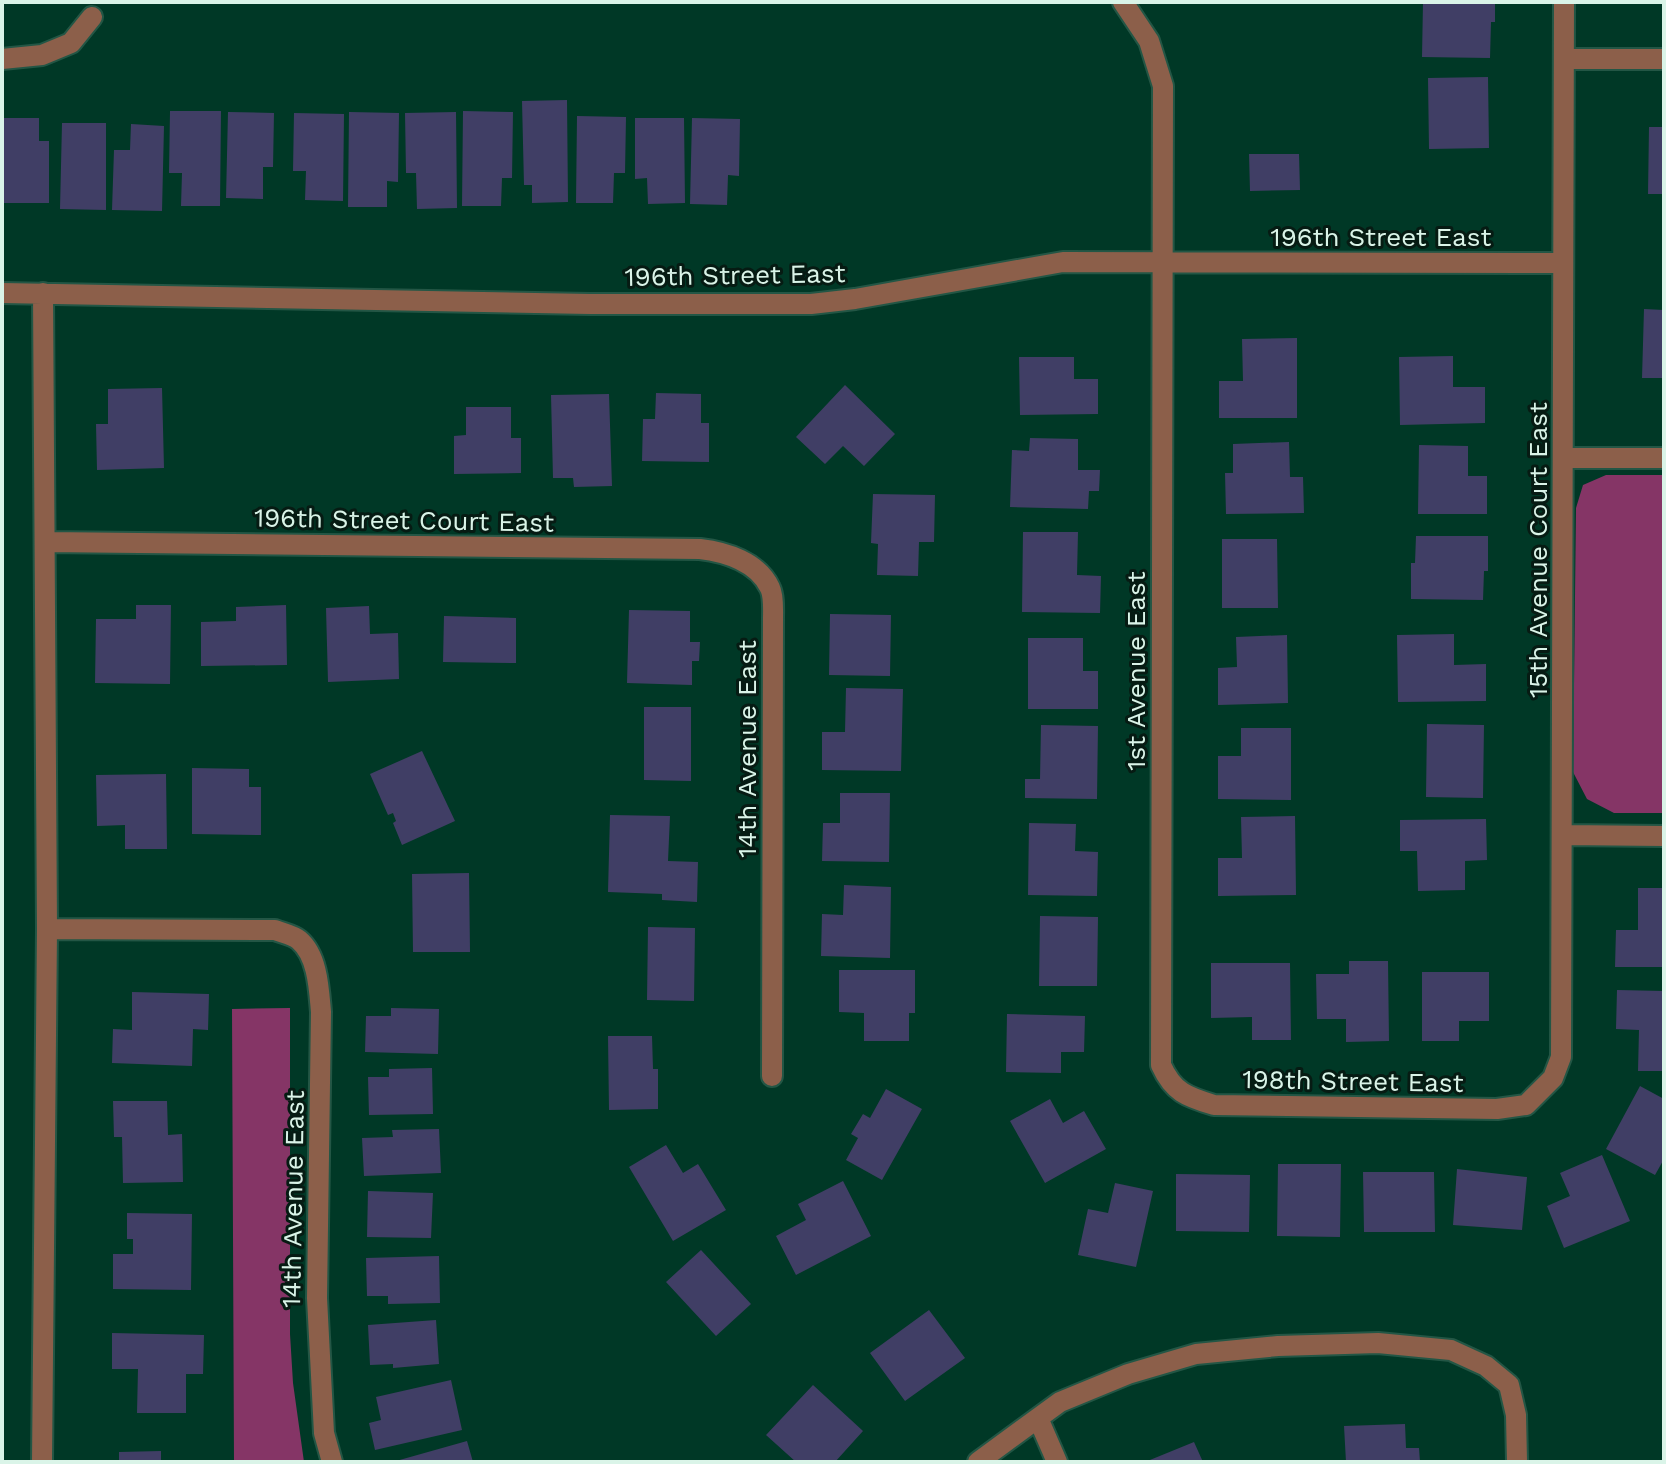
<svg xmlns="http://www.w3.org/2000/svg" width="1666" height="1464" font-family="'Work Sans',sans-serif">
	<rect width="100%" height="100%" fill="#003826"/>
	<path fill="#853566" d="M1606,475H1664V813H1614L1587,799L1573,772L1576,508L1583,485Z
		M290,1008V1334L293,1383L304,1462H234L232,1009Z"/>
	<path fill="#403e65" d="M1423,2H1495V22H1491L1490,58L1422,57Z
		M1488,77L1489,148L1429,149L1428,78Z
		M567,100L568,202L532,203V185H524L522,101Z
		M170,111H221L220,206H181L182,173H169Z
		M463,111L513,112L512,178H502L501,206H462Z
		M228,112L274,113L273,167H263V199L226,198Z
		M349,112L399,113L398,182L387,181V207H348Z
		M456,112L457,208L417,209L416,173H406L405,113Z
		M294,113L344,114L343,201L305,200L306,171H293Z
		M577,116L626,117L625,173H614L613,203H576Z
		M2,118H39V141H49V203H2Z
		M635,118H684L685,203L648,204L647,178L635,179Z
		M692,118L740,119L739,176L728,175L727,205L690,204Z
		M62,123H106V210L60,209Z
		M131,124L164,126L162,211L112,210L114,150H130Z
		M1649,127H1664V194H1648Z
		M1249,154H1299L1300,190L1250,191Z
		M1644,309L1664,310V378H1642Z
		M1297,338V418H1219V381H1243L1242,339Z
		M1453,356V387H1485V423L1400,425L1399,357Z
		M1019,357H1074V379H1098V414L1020,415Z
		M845,385L895,434L864,466L843,446L825,464L796,437Z
		M162,388L164,468L97,470L96,424H108V389Z
		M656,393L701,394V423H709V462L642,461L643,419H655Z
		M609,394L612,486L574,487L573,478H553L551,395Z
		M466,407H511V438H521V473L454,474V436L466,435Z
		M1030,438L1078,439V470H1100L1099,491H1089L1088,509L1010,507L1012,450L1029,451Z
		M1289,442L1290,477H1303L1304,513L1226,514L1225,473H1233V444Z
		M1419,445L1468,446V476H1487V514H1418Z
		M873,494L935,495L934,542H919L918,576L877,575L878,544L871,543Z
		M1023,532H1078L1077,575L1101,576L1100,613L1022,612Z
		M1416,536H1488V571H1484L1483,600L1411,599V563H1415Z
		M1222,539H1277L1278,608H1222Z
		M136,605H171L170,684L95,683L96,619H136Z
		M286,605L287,665L201,666V622L236,621V607Z
		M369,606L370,634L398,633L399,679L328,682L326,608Z
		M629,610L690,611V642H700L699,661H692V685L627,683Z
		M830,614L891,615L890,676L829,675Z
		M444,616L516,618V663L443,662Z
		M1454,634V665L1486,664V701L1398,702L1397,635Z
		M1287,635L1288,703L1218,705V668L1237,667L1236,637Z
		M1028,638H1083V671H1098V709H1028Z
		M846,688L903,689L901,771L822,770V732H845Z
		M644,707H691V781L644,780Z
		M1427,724L1484,725L1483,798L1426,797Z
		M1041,725L1098,726L1097,799L1025,798V779H1040Z
		M1241,728H1291V800L1218,799V756H1241Z
		M422,751L455,821L402,845L393,823L396,821L393,813L388,815L370,774Z
		M192,768L249,769V787H261V835L192,834Z
		M166,774L167,849H125V825L97,826L96,775Z
		M840,793H890L889,862L822,861L823,823H840Z
		M610,815L670,816L668,861L698,862L697,902L662,900V894L608,892Z
		M1295,816L1296,895L1218,896V858H1242L1241,817Z
		M1486,819L1487,860L1465,861V890L1418,891L1417,851H1400V820Z
		M1029,823L1076,824L1075,851L1098,852L1097,896L1028,895Z
		M469,873L470,952H413L412,874Z
		M844,885L891,887L890,958L821,956L822,914L843,915Z
		M1638,888H1664V967H1615L1616,930H1638Z
		M1040,916L1098,917L1097,986H1039Z
		M648,927L695,928L694,1001L647,1000Z
		M1349,961H1388L1389,1041L1346,1042V1019H1317L1316,974H1349Z
		M1211,963H1290L1291,1040H1252V1017L1211,1018Z
		M839,970H915V1013H909V1041H864V1013L839,1012Z
		M1422,972H1489V1021H1459V1041H1422Z
		M1617,990L1664,991V1071H1638L1639,1030L1616,1029Z
		M132,992L209,994L208,1030L193,1029L192,1066L112,1063L113,1029L132,1030Z
		M391,1008L439,1009L438,1054L365,1052L366,1016H391Z
		M1007,1014L1085,1016L1084,1052H1061V1073L1006,1072Z
		M608,1036H652L653,1069H658V1109L609,1110Z
		M432,1068L433,1114L369,1115L368,1077H389V1069Z
		M1640,1086L1664,1099V1159L1655,1175L1606,1149Z
		M886,1089L922,1109L882,1180L846,1160L858,1138L851,1134L863,1114L870,1118Z
		M1050,1099L1063,1123L1084,1111L1106,1149L1045,1183L1010,1121Z
		M113,1101H167L168,1135L182,1134L183,1182L123,1183L122,1137H114Z
		M439,1129L441,1173L364,1176L362,1138L393,1137L392,1130Z
		M666,1145L683,1173L698,1164L726,1210L673,1241L629,1167Z
		M1602,1155L1630,1221L1564,1248L1547,1206L1570,1196L1560,1173Z
		M1278,1164H1341L1340,1237L1277,1236Z
		M1457,1169L1527,1177L1522,1230L1453,1225Z
		M1363,1172H1434L1435,1232H1364Z
		M1176,1174L1250,1175L1249,1232L1176,1231Z
		M843,1181L871,1236L796,1275L776,1236L806,1220L798,1204Z
		M1115,1183L1153,1191L1136,1267L1078,1255L1088,1209L1108,1213Z
		M368,1191L433,1193L431,1238L367,1237Z
		M127,1213L192,1214L191,1290L113,1289V1254H133V1239H127Z
		M701,1250L751,1304L716,1336L666,1282Z
		M439,1256L440,1303L388,1304V1296H367L366,1258Z
		M929,1310L965,1358L905,1401L870,1353Z
		M436,1320L439,1364L393,1368V1364L370,1365L368,1325Z
		M112,1333L204,1335L203,1374H186V1413H137L138,1369H112Z
		M451,1380L462,1430L375,1450L369,1423L381,1420L376,1397Z
		M813,1385L863,1431L835,1462H796L766,1435Z
		M1405,1424L1406,1448H1419L1420,1462H1346L1344,1426Z
		M467,1441L473,1462H396V1461Z
		M1194,1442L1203,1462H1145Z
		M161,1451V1462H119V1452Z"/>
	<g fill="none" stroke-linecap="round" stroke-linejoin="round">
		<defs>
			<path id="street" d="M1123,2L1149,41L1163,86L1161,1065C1173,1092 1187,1097 1214,1105L1497,1109L1526,1105L1553,1078L1561,1057L1564,2
				M2,59L42,55L71,43L92,17
				M1564,59H1664
				M2,293L590,304H811L855,299L1063,262L1563,263
				M1565,458H1664
				M46,542L700,549C726,552 758,562 770,588C774,596 773,610 773,619L772,1076
				M1563,835L1664,836
				M47,929L275,930C282,933 293,935 299,940C318,956 319,990 321,1012L317,1298L324,1433L332,1462
				M1038,1418L1057,1462
				M42,1462L47,929L43,293
				M978,1462L1060,1402L1128,1374L1196,1354L1278,1346L1378,1343L1451,1350L1486,1366L1509,1385L1516,1415L1517,1462"/>
		</defs>
		<use href="#street" stroke="#235645" stroke-width="24"/>
		<use href="#street" stroke="#8c5f4a" stroke-width="20"/>
	</g>
	<g text-anchor="middle" dominant-baseline="central" stroke-width="6" stroke-linejoin="round" paint-order="stroke">
		<g font-size="26" fill="#daf4e8" stroke="#061b13">
			<text x="1381" y="237">196th Street East</text>
			<text transform="translate(735 275) rotate(-1)">196th Street East</text>
			<text transform="translate(404 520) rotate(1)">196th Street Court East</text>
			<text transform="translate(1538 550) rotate(-90)">15th Avenue Court East</text>
			<text transform="translate(1136 671) rotate(-90)">1st Avenue East</text>
			<text transform="translate(747 749) rotate(-90)">14th Avenue East</text>
			<text transform="translate(1353 1081) rotate(1)">198th Street East</text>
			<text transform="translate(293 1199) rotate(-89)">14th Avenue East</text>
		</g>
	</g>
	<rect width="1666" height="1464" fill="none" stroke="#daf4e8" stroke-width="8"/>
</svg>
